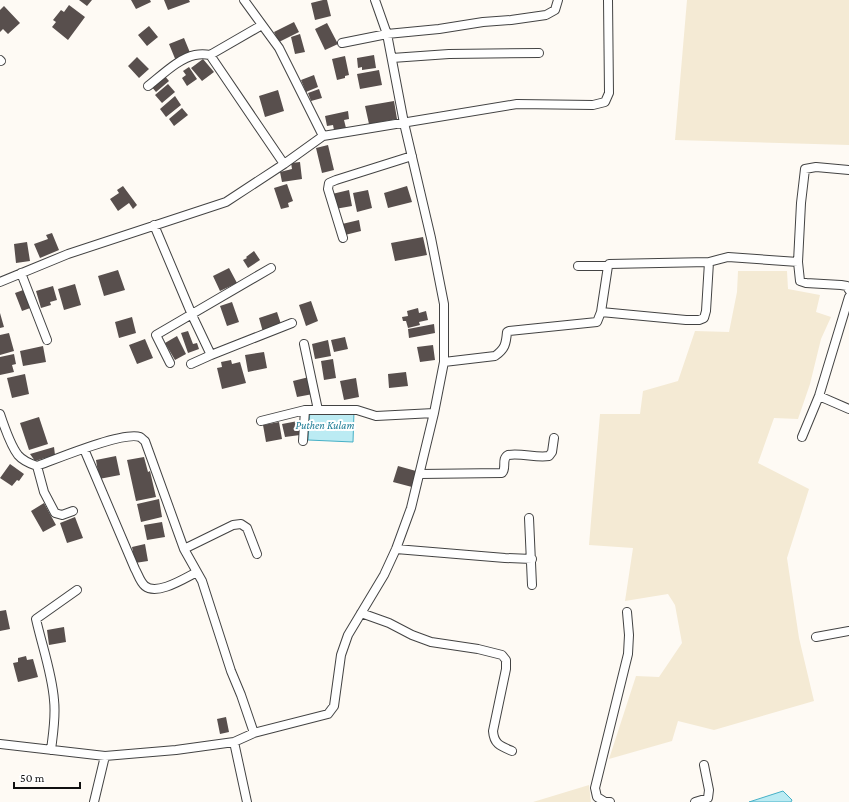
<svg xmlns="http://www.w3.org/2000/svg" width="849" height="802" font-family="'Crimson Pro',serif">
	<rect width="100%" height="100%" fill="#fefaf4"/>
	<path fill="#f4ead4" d="M687,0H849V145L675,140Z
		M738,271H787L788,289L820,295L816,312L831,317L821,339L810,384L798,419L774,418L758,463L809,489L787,558L799,638L814,701L714,730L678,721L672,741L609,759L636,676L659,677L682,643L675,605L668,594L625,601L633,548L589,545L600,414H640L643,391L678,381L695,331L729,332L737,292Z
		M589,785L591,802H533Z"/>
	<path fill="#bbebf3" stroke="#46b0c6" d="M310,410L354,411L353,442L308,440Z
		M783,791L792,800L791,802H749Z"/>
	<path fill="#584f4d" d="M79,0H92L87,6Z
		M131,0H150L151,2L136,9Z
		M164,0H189L190,2L168,10Z
		M323,0H327L331,16L315,20L311,3Z
		M69,5L85,17L68,40L52,27L56,22L53,20L61,10L64,12Z
		M4,6L20,23L8,34L3,29L0,32V10Z
		M294,22L299,32L279,42L274,32Z
		M327,23L338,44L325,50L315,29Z
		M149,26L158,37L147,46L138,35Z
		M300,34L305,52L295,54L291,37Z
		M184,38L191,55L176,61L169,44Z
		M374,55L376,68L362,70V67L358,68L357,58Z
		M345,56L349,75L345,76V78L337,80L332,59Z
		M137,57L149,69L139,78L128,66Z
		M203,59L214,72L202,81L191,68Z
		M189,67L197,79L187,86L182,78L186,75L183,71Z
		M379,70L382,85L360,89L357,74Z
		M164,75L169,81L156,92L151,86Z
		M314,75L318,87L306,92L301,80Z
		M168,84L175,92L162,103L155,95Z
		M319,89L322,98L311,101L308,93Z
		M278,90L284,111L265,117L259,96Z
		M175,96L181,105L166,117L160,109Z
		M394,101L397,119L369,124L365,106Z
		M182,108L188,115L174,126L169,119Z
		M348,111L349,119L344,120L346,128L334,130L333,125L327,126L325,116Z
		M328,145L334,170L322,173L316,148Z
		M300,162L302,179L282,182L280,172L292,169L291,163Z
		M287,184L293,201L288,203L289,207L281,209L274,188Z
		M123,186L137,205L133,209L129,203L118,211L110,199L119,193L117,190Z
		M407,186L412,202L388,208L384,193Z
		M349,190L352,206L335,209L332,194Z
		M368,190L372,208L357,212L353,193Z
		M359,220L361,231L345,235L342,224Z
		M52,233L59,250L40,258L34,244L48,239L46,235Z
		M423,237L427,255L395,261L391,243Z
		M27,242L30,261L16,263L14,244Z
		M254,251L260,260L248,268L243,260L247,258L246,257Z
		M229,268L237,283L220,291L213,276Z
		M118,270L125,290L104,296L98,276Z
		M75,284L81,305L64,310L58,289Z
		M53,286L57,300L50,302L51,305L41,308L36,291Z
		M26,289L33,307L22,311L15,293Z
		M311,301L318,321L306,326L299,305Z
		M232,302L239,322L227,326L220,306Z
		M418,308L419,313L426,311L428,320L419,322L420,325L408,328L406,321H403L402,317L408,316L407,311Z
		M277,312L282,327L263,332L259,318Z
		M0,313L4,327L0,328Z
		M132,317L136,333L119,338L115,322Z
		M434,324L435,333L409,338L408,329Z
		M188,331L193,344L197,343L199,349L188,353L181,333Z
		M9,333L14,351L0,355V335Z
		M177,336L186,354L175,360L165,343Z
		M345,337L348,349L334,352L331,340Z
		M145,339L153,358L137,364L129,345Z
		M328,340L331,356L315,359L312,344Z
		M433,345L435,360L420,362L417,347Z
		M43,346L46,362L23,366L20,351Z
		M264,352L267,368L248,372L245,355Z
		M14,354L16,364L12,365L14,372L0,375V357Z
		M333,359L336,378L324,380L321,361Z
		M231,360L232,364L240,362L246,383L222,389L217,368L222,367L221,362Z
		M406,372L408,386L389,388L388,374Z
		M25,374L29,394L12,398L7,378Z
		M309,377L313,394L297,397L293,381Z
		M356,378L359,397L344,400L340,381Z
		M39,417L48,444L29,450L20,423Z
		M298,421L300,435L285,437L282,424Z
		M279,422L282,439L266,442L263,425Z
		M54,447L55,455L35,461L30,454Z
		M116,456L120,475L99,479L96,460Z
		M144,457L148,472L150,471L156,497L136,501L127,460Z
		M10,464L24,474L19,481L17,480L12,486L0,478Z
		M398,466L416,471L412,487L393,482Z
		M159,499L162,517L141,522L137,504Z
		M44,503L56,525L43,532L31,511Z
		M75,517L83,538L67,543L60,523Z
		M162,522L165,537L147,540L144,525Z
		M145,544L148,561L135,563L132,547Z
		M6,610L10,629L0,631V611Z
		M64,627L66,642L49,645L47,630Z
		M26,656L27,660L33,659L38,677L18,682L13,663L18,662V658Z
		M226,717L229,732L220,734L217,719Z"/>
	<g fill="none" stroke-linecap="round" stroke-linejoin="round">
		<defs>
			<path id="street" d="M244,0L279,48L323,136
				M262,25L210,55L284,164
				M342,43L387,34L439,29L483,22L511,20L546,15L555,10L558,0
				M392,58L449,54L539,53
				M0,60L1,61
				M148,86C161,76 179,58 195,55C200,54 205,54 210,55
				M154,225L192,315L211,355L191,364
				M343,238L328,189L329,183L336,180L412,156
				M709,262L728,257L798,262L800,281L806,283L841,285L847,286L849,290
				M798,262L801,203L805,169L816,167L849,170
				M578,266H608
				M21,273L47,340
				M0,282L68,254L226,202L284,164L323,136L517,104L593,105L605,102L609,93L608,0
				M304,344L318,410
				M211,355L292,323
				M444,362L495,356C505,349 506,344 507,332L509,331L597,322L601,312L608,266L609,264L709,262L706,311L704,318L699,320H686L601,312
				M170,363L156,335L271,268
				M819,396L849,409
				M0,414C4,426 11,446 18,455C23,461 31,464 37,466C56,459 123,431 140,437C142,438 143,440 145,441L184,549L202,581L231,671L241,695L254,733
				M261,421L305,410H357L376,416L434,413
				M802,437L819,396L849,297
				M303,441L305,410
				M84,449L135,569C138,574 140,582 145,586C157,596 185,578 197,572
				M37,466L44,492L55,513L62,515L73,511
				M420,474L502,473C507,468 501,459 508,455C522,453 536,458 549,456L552,452L554,438
				M529,518L532,585
				M184,549L233,525L241,524L247,528L257,554
				M396,549L505,558L532,559
				M361,613L389,623L412,635L431,642L478,649L502,655L506,660V669L493,731C494,744 500,746 512,751
				M816,637L849,631
				M234,742L247,802
				M0,744L105,756L176,750L234,742L254,733L328,714L334,706L341,655L348,635L384,575L396,549L411,508L434,413L444,362V304L431,238L404,123L387,34L375,0
				M51,750C53,733 56,717 54,700C52,673 42,646 36,619L77,590
				M94,802L105,756
				M610,802H605L597,797L595,788L628,654L629,635L627,612
				M695,802L708,798L709,790L704,765"/>
		</defs>
		<use href="#street" stroke="#434343" stroke-width="10"/>
		<use href="#street" stroke="#fff" stroke-width="8"/>
	</g>
	<g text-anchor="middle" dominant-baseline="central" stroke-width="4" stroke-linejoin="round" paint-order="stroke">
		<g font-size="11" font-style="italic" fill="#1e7c95" stroke="#fff">
			<text x="325" y="425">Puthen Kulam</text>
		</g>
	</g>
	<path d="M14 782v6h66v-6" fill="none" stroke="#101010" stroke-width="2"/>
	<text x="20" y="782" font-size="12" fill="#101010" stroke="#ffffff" stroke-width="3" paint-order="stroke">50 m</text>
</svg>
